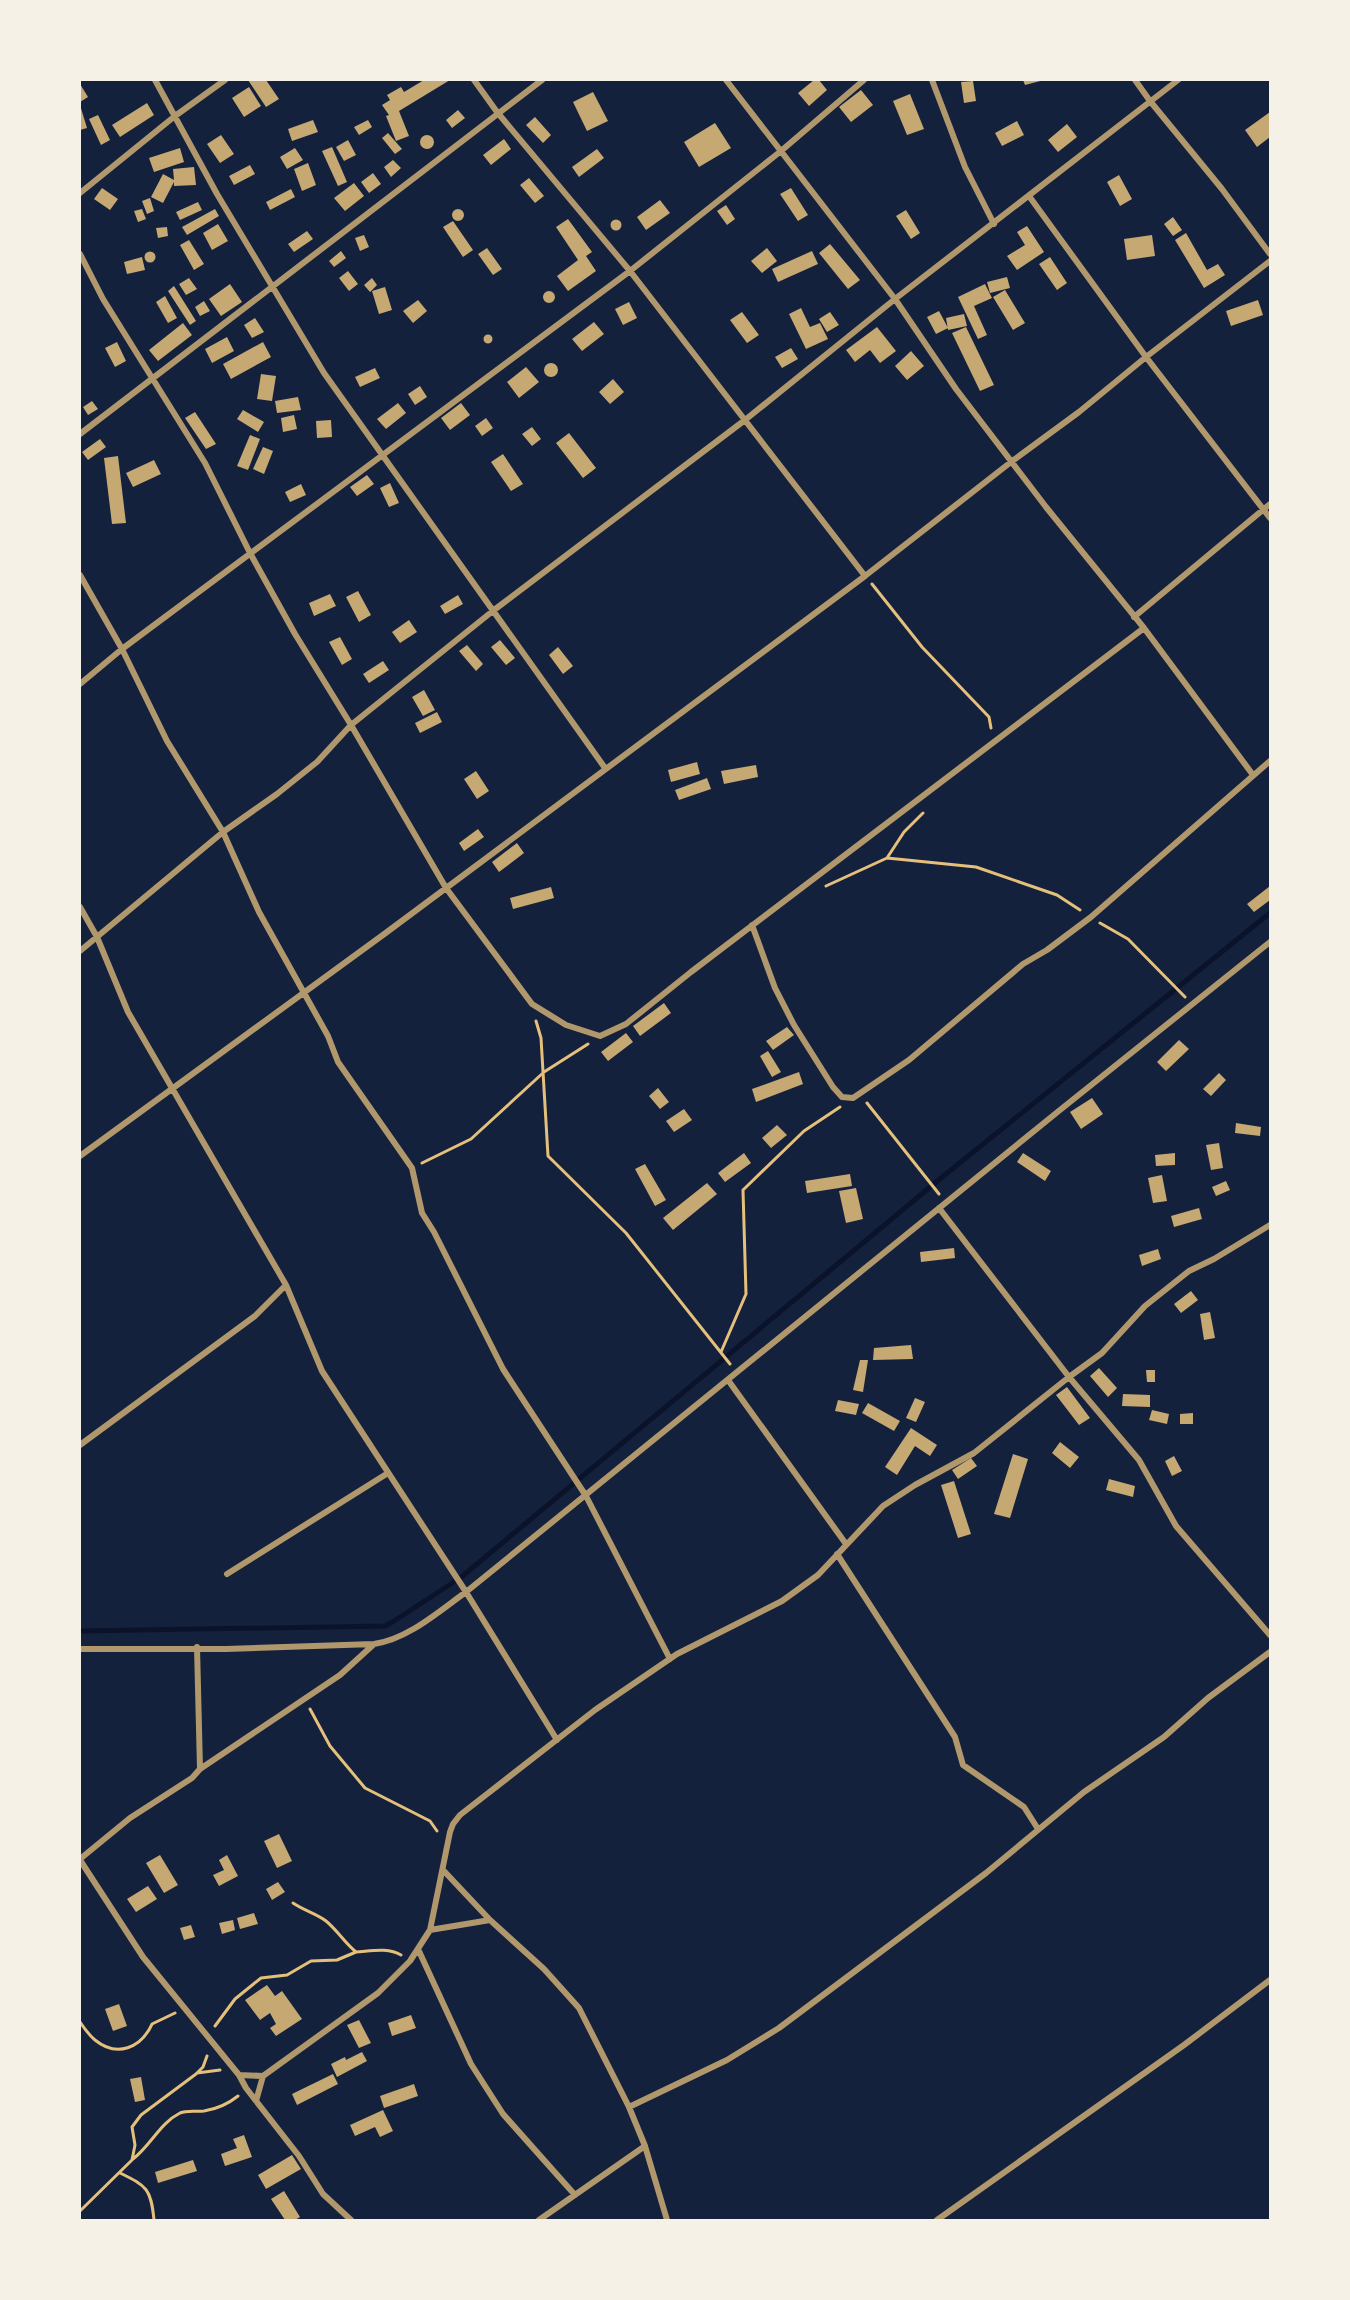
<svg xmlns="http://www.w3.org/2000/svg" width="1350" height="2300" font-family="'Source Serif 4',serif">
	<rect width="100%" height="100%" fill="#14213d"/>
	<g fill="none" stroke-linecap="round" stroke-linejoin="round">
		<path stroke="#0b132b" stroke-width="5" d="M80,1631L385,1626L394,1621L460,1578L941,1178L1270,913"/>
	</g>
	<path fill="#c6a872" d="M248,80H266L279,99L266,107Z
		M424,80H450L399,111L409,136L396,141L386,116L389,115L382,105L390,100L387,95L401,87L404,92Z
		M814,80H819L827,90L809,106L798,93Z
		M1023,80H1044L1025,85Z
		M973,81L976,101L964,103L961,82Z
		M80,84L88,97L80,102Z
		M249,87L261,106L244,117L232,98Z
		M861,90L873,105L851,122L839,107Z
		M593,92L608,121L587,131L573,102Z
		M910,94L924,129L907,135L893,101Z
		M147,103L154,115L120,137L112,125Z
		M80,105L87,128L80,130Z
		M458,110L465,118L452,128L446,120Z
		M1270,112V137L1257,147L1245,130Z
		M98,115L110,140L101,145L89,119Z
		M535,117L551,135L543,143L526,125Z
		M313,120L318,132L292,141L288,129Z
		M368,120L372,127L359,135L354,127Z
		M1017,121L1024,135L1002,146L995,133Z
		M715,123L731,148L699,167L684,142Z
		M1067,124L1077,137L1058,152L1048,140Z
		M388,133L402,149L395,154L382,138Z
		M221,135L234,154L220,163L207,144Z
		M420 142a7 7 0 1 1 14 0a7 7 0 1 1-14 0Z
		M504,139L511,149L491,165L483,155Z
		M348,140L356,155L344,161L336,147Z
		M332,147L347,182L338,186L322,151Z
		M180,148L184,162L154,172L149,158Z
		M295,148L303,160L287,169L280,157Z
		M597,149L604,158L579,177L572,167Z
		M393,160L401,168L391,177L384,167Z
		M308,163L316,185L302,191L294,169Z
		M250,165L255,174L234,185L229,176Z
		M194,167L196,185L174,186V182L163,203L151,197L163,174L174,180L173,169Z
		M373,173L381,184L369,193L361,182Z
		M1119,175L1132,199L1120,206L1107,182Z
		M529,178L544,196L535,203L520,185Z
		M354,183L364,196L345,211L334,198Z
		M102,188L118,199L110,210L94,199Z
		M791,188L808,215L798,221L780,194Z
		M291,189L295,197L270,210L266,202Z
		M150,198L154,211L147,214L142,201Z
		M660,200L670,213L646,230L637,217Z
		M198,202L202,210L180,220L176,212Z
		M726,205L735,219L727,225L717,211Z
		M452 215a6 6 0 1 1 12 0a6 6 0 1 1-12 0Z
		M142,209L146,219L138,222L134,211Z
		M215,209L219,216L187,235L182,227Z
		M906,210L920,233L911,239L896,216Z
		M1173,217L1182,230L1173,236L1164,224Z
		M568,219L592,252L586,256L596,271L568,291L557,276L578,260L556,227Z
		M610.5 225a5.5 5.5 0 1 1 11 0a5.5 5.5 0 1 1-11 0Z
		M453,221L473,250L463,257L443,227Z
		M218,224L228,241L212,250L203,233Z
		M1027,226L1044,252L1017,270L1007,256L1025,245L1017,232Z
		M167,227L168,236L158,238L156,228Z
		M307,231L313,239L294,252L288,244Z
		M1186,233L1207,270L1218,264L1225,275L1204,288L1175,240Z
		M364,235L369,247L360,251L355,238Z
		M1152,235L1155,256L1127,260L1124,239Z
		M189,240L204,264L194,270L180,245Z
		M830,244L860,280L848,289L819,253Z
		M487,248L502,269L493,275L478,254Z
		M767,248L777,261L762,273L751,261Z
		M341,251L346,258L334,267L329,261Z
		M812,251L818,264L778,282L772,269Z
		M144.5 257a5.5 5.5 0 1 1 11 0a5.5 5.5 0 1 1-11 0Z
		M142,257L145,270L127,274L124,262Z
		M1050,257L1067,283L1057,290L1039,264Z
		M348,271L358,284L349,291L339,278Z
		M1007,277L1010,288L990,293L987,282Z
		M189,278L197,289L186,295L179,284Z
		M372,278L377,285L370,292L364,285Z
		M230,284L242,302L221,316L209,299Z
		M985,284L992,298L974,306L987,335L978,339L958,297Z
		M174,286L196,321L190,325L168,291Z
		M385,287L392,310L379,314L372,291Z
		M1005,290L1025,323L1013,330L993,297Z
		M543 297a6 6 0 1 1 12 0a6 6 0 1 1-12 0Z
		M165,296L177,318L168,323L156,302Z
		M418,300L427,311L413,323L403,311Z
		M1258,300L1263,315L1231,326L1226,311Z
		M204,301L210,311L200,316L195,307Z
		M629,302L637,318L623,325L615,309Z
		M801,308L810,327L820,323L828,339L806,349L789,314Z
		M939,311L948,328L936,334L927,317Z
		M742,312L759,335L747,343L730,320Z
		M830,312L839,325L827,332L819,319Z
		M964,314L967,326L948,330L946,318Z
		M255,318L264,332L252,338L244,325Z
		M594,322L604,334L582,351L572,339Z
		M183,323L192,335L158,361L149,350Z
		M877,327L896,351L880,363L870,350L855,362L846,350Z
		M966,327L994,385L980,391L952,333Z
		M483.5 339a4.5 4.5 0 1 1 9 0a4.5 4.5 0 1 1-9 0Z
		M227,337L234,351L212,363L205,349Z
		M117,342L126,361L115,367L105,348Z
		M263,342L271,357L231,379L223,364Z
		M791,348L798,359L782,368L775,357Z
		M911,351L924,366L907,380L895,366Z
		M544 370a7 7 0 1 1 14 0a7 7 0 1 1-14 0Z
		M526,367L539,382L519,398L507,382Z
		M375,368L380,378L360,387L355,377Z
		M261,374L276,376L272,401L257,399Z
		M613,379L624,392L610,404L599,392Z
		M420,386L427,397L415,405L408,394Z
		M298,397L301,410L277,413L275,401Z
		M92,401L98,409L88,415L83,407Z
		M398,403L406,413L386,429L377,419Z
		M461,403L470,415L450,430L441,418Z
		M243,410L264,422L258,432L237,419Z
		M195,412L216,444L206,449L185,418Z
		M294,415L297,429L283,432L281,418Z
		M486,418L493,428L482,436L475,426Z
		M331,420L332,437L317,438L316,421Z
		M532,427L541,439L532,446L522,434Z
		M569,433L596,468L583,478L556,443Z
		M250,435L260,439L248,470L237,466Z
		M100,439L106,447L88,460L82,452Z
		M263,447L273,451L264,474L253,469Z
		M503,454L523,484L511,491L491,462Z
		M118,456L126,523L112,524L104,458Z
		M154,460L161,474L133,487L126,473Z
		M367,475L374,484L357,496L350,487Z
		M390,483L399,503L389,507L380,488Z
		M301,484L306,495L290,502L285,492Z
		M358,591L371,615L359,622L346,597Z
		M330,594L336,606L314,616L309,603Z
		M458,595L463,604L445,614L440,606Z
		M409,620L417,632L400,643L392,632Z
		M340,637L352,659L342,665L329,642Z
		M500,640L515,658L506,665L491,647Z
		M467,645L483,664L476,671L459,651Z
		M558,647L573,666L563,674L549,655Z
		M383,661L389,670L369,683L363,674Z
		M424,690L435,710L423,716L412,697Z
		M437,712L442,722L420,733L415,723Z
		M697,762L700,774L671,782L668,770Z
		M756,765L758,777L724,784L721,771Z
		M476,771L489,791L477,799L464,779Z
		M707,778L711,789L679,800L675,790Z
		M478,829L484,837L464,851L459,843Z
		M517,843L524,853L499,872L492,862Z
		M1270,886V900L1254,912L1247,904Z
		M551,887L554,898L513,909L510,898Z
		M664,1003L671,1013L640,1036L633,1026Z
		M787,1027L794,1035L773,1050L766,1041Z
		M626,1033L633,1042L608,1061L601,1052Z
		M1179,1040L1189,1049L1166,1071L1157,1062Z
		M768,1051L781,1072L772,1077L760,1056Z
		M799,1072L803,1084L756,1102L752,1089Z
		M1219,1073L1226,1080L1211,1096L1203,1089Z
		M658,1088L669,1102L660,1109L649,1096Z
		M1092,1098L1103,1114L1081,1129L1070,1112Z
		M684,1109L692,1120L674,1132L666,1121Z
		M1236,1123L1261,1127L1260,1136L1235,1133Z
		M777,1125L787,1135L771,1148L762,1138Z
		M1219,1143L1223,1168L1211,1170L1206,1145Z
		M744,1153L751,1163L725,1182L718,1173Z
		M1023,1153L1051,1171L1045,1181L1017,1162Z
		M1175,1153V1165L1156,1166L1155,1155Z
		M645,1164L666,1200L655,1206L635,1169Z
		M850,1174L852,1186L807,1193L805,1181Z
		M1162,1175L1167,1201L1153,1203L1148,1178Z
		M1226,1181L1230,1190L1216,1196L1212,1187Z
		M707,1183L717,1194L673,1230L663,1218Z
		M856,1188L863,1219L846,1223L839,1191Z
		M1199,1208L1202,1219L1174,1227L1171,1216Z
		M954,1248L955,1258L921,1262L920,1252Z
		M1158,1249L1161,1259L1142,1266L1139,1255Z
		M1191,1291L1198,1300L1181,1313L1174,1304Z
		M1210,1312L1215,1338L1204,1340L1200,1314Z
		M911,1345L913,1359L873,1360L874,1348Z
		M860,1360H868L863,1392L853,1390Z
		M1099,1368L1117,1388L1108,1397L1090,1376Z
		M1146,1370H1155V1382H1147Z
		M1067,1387L1090,1418L1079,1425L1056,1395Z
		M1123,1394L1150,1395V1407L1122,1406Z
		M915,1398L925,1402L916,1422L906,1418Z
		M838,1400L859,1404L856,1415L835,1411Z
		M868,1403L900,1421L894,1431L862,1413Z
		M1152,1410L1169,1414L1167,1424L1149,1420Z
		M1193,1413V1424H1180V1414Z
		M911,1428L937,1445L930,1456L915,1446L897,1475L885,1467Z
		M1060,1442L1079,1457L1070,1468L1052,1453Z
		M1013,1454L1028,1459L1010,1518L994,1514Z
		M1174,1456L1182,1471L1172,1476L1165,1461Z
		M971,1458L977,1466L958,1479L952,1470Z
		M1109,1479L1135,1486L1133,1497L1106,1490Z
		M954,1481L971,1534L958,1538L941,1485Z
		M279,1834L292,1861L277,1868L264,1841Z
		M160,1855L178,1885L164,1893L146,1863Z
		M227,1855L238,1876L219,1886L213,1875L224,1870L219,1860Z
		M278,1882L285,1892L272,1900L266,1889Z
		M148,1886L157,1899L136,1912L127,1899Z
		M254,1913L258,1924L240,1929L237,1918Z
		M233,1920L235,1930L222,1934L219,1923Z
		M191,1925L195,1937L184,1940L180,1928Z
		M267,1985L275,1996L282,1991L302,2019L276,2036L270,2028L276,2024L270,2013L260,2020L245,2000Z
		M119,2004L127,2026L113,2031L105,2009Z
		M411,2015L416,2028L392,2036L388,2023Z
		M359,2020L371,2043L359,2048L347,2025Z
		M362,2052L367,2061L337,2077L331,2064L345,2057L346,2060Z
		M333,2074L338,2084L297,2105L292,2094Z
		M141,2077L145,2100L135,2102L130,2079Z
		M414,2084L418,2096L384,2108L380,2096Z
		M383,2110L393,2131L380,2137L375,2127L355,2136L350,2125Z
		M244,2135L252,2157L225,2166L221,2154L237,2148L233,2139Z
		M292,2155L301,2169L266,2189L258,2175Z
		M193,2160L197,2171L158,2183L155,2172Z
		M284,2191L300,2217L295,2220H285L271,2199Z"/>
	<g fill="none" stroke-linecap="round" stroke-linejoin="round">
		<path stroke="#e5c07b" stroke-width="3" d="M872,584L922,647L989,717L991,728
			M887,858L904,832L923,813
			M826,886L887,858L976,867L1057,895L1080,910
			M1100,923L1128,939L1185,997
			M536,1021L541,1038L548,1156L626,1233L730,1364
			M867,1103L939,1194
			M422,1163L471,1139L544,1072L588,1044
			M721,1352L746,1294L743,1190L804,1131L840,1107
			M310,1709L330,1746L365,1788L430,1821L437,1831
			M293,1903C303,1910 317,1914 326,1921C337,1930 345,1943 356,1952C371,1951 388,1947 401,1955
			M80,2022C84,2028 89,2035 95,2040C117,2058 141,2048 152,2024L175,2013
			M215,2026L235,1999L261,1978L287,1975L311,1961L337,1960L356,1952
			M197,2073L220,2070
			M133,2159C151,2145 160,2123 180,2113C187,2110 196,2112 204,2111C217,2109 228,2104 238,2096
			M120,2173C147,2186 151,2189 154,2220
			M80,2211L132,2160L135,2145L132,2127L141,2115L196,2074L203,2067L207,2056"/>
		<path stroke="#b1986c" stroke-width="6" d="M155,80L217,194L324,373L605,768
			M474,80L497,112L630,271L865,576
			M726,80L895,299L956,389L1046,507L1144,628L1253,775
			M932,80L965,167L994,224
			M1135,80L1150,101L1222,189L1270,254
			M80,193L175,116L225,80
			M1029,196L1146,357L1270,518
			M80,254L103,299L205,463L250,553L295,634L351,725L446,888L532,1004L566,1025L600,1036L626,1024L691,972L1144,628
			M80,434L542,80
			M80,575L122,649L167,741L223,832L259,912L328,1036L338,1062L412,1168L422,1213L434,1232L503,1369L586,1496L670,1659
			M1134,617L1270,504
			M80,684L122,649L630,271L781,151L864,80
			M80,907L97,937L128,1012L286,1285L322,1371L466,1592L557,1740
			M752,925L775,988L794,1025L833,1087L842,1097L853,1098L909,1060L1023,964L1047,950L1091,917L1270,761
			M80,951L223,832L277,794L317,762L351,725L494,610L745,420L895,299L1178,80
			M80,1156L387,932L865,576L1011,462L1079,412L1146,357L1270,261
			M939,1208L1069,1377L1139,1460L1176,1526L1270,1635
			M728,1380L846,1544
			M80,1445L255,1316L286,1285
			M837,1554L955,1737L963,1765L1024,1807L1038,1829
			M227,1574L388,1473
			M197,1647L200,1769
			M80,1649H226L374,1644C408,1639 438,1612 466,1592L1060,1110L1270,942
			M80,1859L130,1818L192,1778L200,1769L340,1675L373,1645
			M80,1860L143,1957L239,2075L246,2088L299,2156L323,2194L351,2220
			M443,1870L490,1920L544,1969L579,2008L629,2107L645,2146L667,2220
			M430,1930L490,1920
			M418,1949L471,2064L503,2114L575,2195
			M239,2075L263,2076
			M256,2101L263,2076L378,1993L410,1961L430,1930L450,1832L453,1824L460,1815L595,1710L677,1654L782,1601L818,1575L883,1506L915,1485L974,1453L1069,1377L1102,1353L1145,1306L1189,1271L1214,1259L1270,1225
			M629,2107L727,2060L779,2028L986,1873L1084,1792L1164,1737L1208,1698L1270,1652
			M539,2220L645,2146
			M937,2220L1184,2045L1270,1980"/>
	</g>
	<rect width="1350" height="2300" fill="none" stroke="#f6f1e7" stroke-width="162"/>
</svg>
